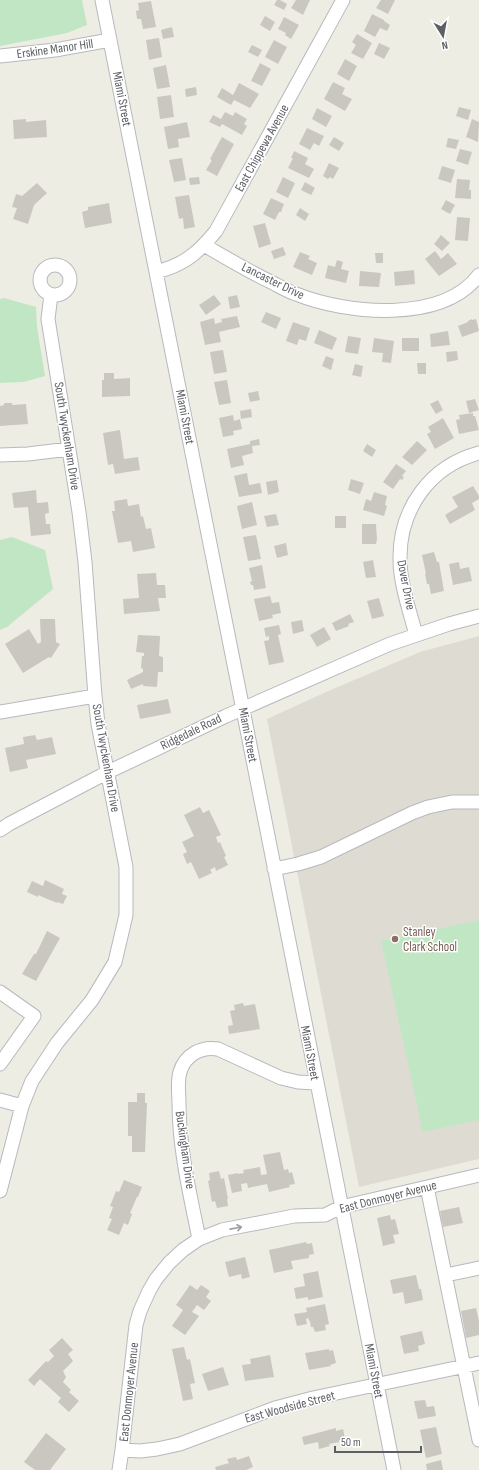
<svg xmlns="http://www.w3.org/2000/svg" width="479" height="1470" font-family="'Sofia Sans Condensed',sans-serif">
	<rect width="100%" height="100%" fill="#eeede4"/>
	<path fill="#dedcd2" d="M479,636V1159L359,1187L267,719L326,692L420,652Z"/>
	<path fill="#c1e6c4" d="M0,0H82L87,25L67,33L0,46Z
		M4,298L36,307L37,327L45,376L24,382L0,383V299Z
		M12,537L45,550L53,589L7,627L0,630V540Z
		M479,920V1120L423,1132L381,941Z"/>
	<path fill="#cac7c1" d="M277,0H280L287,4L284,10L274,5Z
		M296,0H310L303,15L291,8Z
		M381,0H395L388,14L376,8Z
		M151,1L156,27L143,29L141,19H137L136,11L139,10L138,3Z
		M372,14L384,20V21L390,25L387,31L380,28L375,37L364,31Z
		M265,16L275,22L270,31L260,25Z
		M284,17L299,25L291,39L285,35L286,33L278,29Z
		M172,27L174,37L163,39L161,30Z
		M357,34L372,43L363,59L351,53L356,45L352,42Z
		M159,38L162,57L149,60L146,40Z
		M274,40L287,47L278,64L265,57Z
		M379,43L390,48L384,59L374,54Z
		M252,45L262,50L258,57L248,52Z
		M345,59L357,66L349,81L337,74Z
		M260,63L271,69L262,86L251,81Z
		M166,65L170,87L157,89L153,68Z
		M333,82L345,88L342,94L352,99L345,111L324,99Z
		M239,83L259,94L250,108L234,100L231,105L217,97L222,88L233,95Z
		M196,87L197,95L186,97L185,89Z
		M171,95L174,117L160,119L157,97Z
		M459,107L471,110L468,120L456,116Z
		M317,108L332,116L326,127L312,119Z
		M225,112L233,116L235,112L247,119L244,124L247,126L242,135L222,124L220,127L209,122L213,115L221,119Z
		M26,119V122L46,120L47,137L14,139L13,120Z
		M472,119L479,122L478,142L466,137Z
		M187,122L190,137L178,139L179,147L168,149L164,127Z
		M307,128L324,136L319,146L314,143L310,150L299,144Z
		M222,137L234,144L217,176L206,170L212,160L210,159Z
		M334,137L344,143L339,151L329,145Z
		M448,138L459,140L456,149L446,147Z
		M460,149L472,152L468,165L456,161Z
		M294,151L308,158L305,164L314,169L309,178L288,168L293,158H291Z
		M182,158L186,180L174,182L169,160Z
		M329,163L339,168L333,179L330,177L328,179L323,176Z
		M442,166L455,170L451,183L438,179Z
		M199,177L200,184L190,185L189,178Z
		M283,177L295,183L288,198L276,192Z
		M457,179L470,180L469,190H471V199L455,198Z
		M305,182L315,188L311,195L301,190Z
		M37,183L47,193L34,205L28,224L13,219L17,208L12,207L16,194L22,196Z
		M189,195L195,227L184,229L183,218L179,219L175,197Z
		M271,198L284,204L281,212H279L275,220L263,214Z
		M446,200L455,205L450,214L441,209Z
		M109,203L112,223L85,228L82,212L88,210V207Z
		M300,208L309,214L305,221L296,215Z
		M457,217L470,218L468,241L455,240Z
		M265,223L271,244L259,248L253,226Z
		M441,235L450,243L442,251L434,244Z
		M283,247L286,255L274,259L271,251Z
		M435,251L441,259L448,253L457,264L439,276L425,259Z
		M300,252L310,256L308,259L317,263L312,275L293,267Z
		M375,253H383V263H376Z
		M337,260L343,262L341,269L349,271L346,283L325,278L328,265L335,267Z
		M414,270L415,284L395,286L394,272Z
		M360,271L381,273L379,287L359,286Z
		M214,295L221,304L206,315L199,305Z
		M237,295L240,307L230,309L228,297Z
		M266,312L281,318L276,329L261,322Z
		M237,316L240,327L219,332L221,342L205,345L200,322L214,318L215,324L222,322L221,319Z
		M472,319V320L476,319L479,331L462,337L458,326L468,322V321Z
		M293,322L310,328L306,341L299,339L297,345L286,341Z
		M319,330L337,338L332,350L314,343Z
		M448,331L450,345L431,347L430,334Z
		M348,336L361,338L358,354L345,352Z
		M374,338L394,341L391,363L382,362L383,353L372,352Z
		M402,338H419V351H402Z
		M223,350L227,372L214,374L210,352Z
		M457,351L458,360L447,362L446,352Z
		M326,356L334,359L331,370L322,366Z
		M417,363H426V374H418Z
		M355,364L363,366L361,377L352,375Z
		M104,373H114V379L130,378V396L102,397V380H104Z
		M227,380L231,403L219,405L214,382Z
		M258,391L260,400L250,402L248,393Z
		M475,399L479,410L469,413L466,401Z
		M438,400L443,410L436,414L430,404Z
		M4,403H12V405L26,404L28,424L0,426V406L4,405Z
		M251,409L252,417L241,419L240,411Z
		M473,413V416H475L479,430L459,434L456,420L460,419L459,415Z
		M233,415L234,421L240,419L242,429L233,431L234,435L223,437L219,418Z
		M443,418L454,438L435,449L427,434L431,432L428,427Z
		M120,430L124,459L138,457L140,470L115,474L113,464L108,465L103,433Z
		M259,439L260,445L252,446L253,453L242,456L244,465L231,468L227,449L250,444V441Z
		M417,441L427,450L412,465L402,457Z
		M367,444L376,450L372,457L363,451Z
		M396,464L406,471L402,476L404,477L402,480L400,479L393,489L383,482Z
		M247,473L249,485L260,483L262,493L239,497L234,476Z
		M351,479L364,483L360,494L348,490Z
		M277,480L279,492L268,495L266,482Z
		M473,486L479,496V499L472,503L475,510L450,524L445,515L458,507L452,497Z
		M36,490L37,503L48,502L49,513L45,514L46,524H50L51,534L31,536L28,507L14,508L12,493Z
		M374,492L387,496L385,505L387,506L384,516L363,510L366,499L371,501Z
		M127,499L128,506L139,504L141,517L143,516L146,529L151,528L155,548L133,552L131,541L118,543L112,511H115L114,501Z
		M252,502L257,525L242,529L237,506Z
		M276,514L279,525L267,527L264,516Z
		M335,516H346V528H335Z
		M362,524H376L377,539L376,544H362Z
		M256,535L261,559L248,561L243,537Z
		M286,543L288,555L277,558L274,546Z
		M434,552L437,562H439L444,591L431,594L429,584H427L425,574H426L422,555Z
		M373,560L376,577L366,578L363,562Z
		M459,562L460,569L469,567L472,581L453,585L449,564Z
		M262,565L266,588L254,590L253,585H251L250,582L252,581L249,568Z
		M156,573L157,585H165L166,598H158L160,611L124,614L123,599L139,598L137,574Z
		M270,596L272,603L279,602L281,613L272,615L273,618L259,621L254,599Z
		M379,598L384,616L372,619L367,601Z
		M350,614L354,622L348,624L349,626L336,631L332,623Z
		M40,619H55L56,642L60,644L51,658L49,657L23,673L5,644L29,629L38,644L41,642Z
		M302,620L304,631L293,634L291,622Z
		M279,625L281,634L278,635L284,662L269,665L264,641L269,640V636L266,637L264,628Z
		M324,627L331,639L317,647L310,635Z
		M138,635L160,636L159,656L163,657V672H158L157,687L143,686V684L131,689L127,680L143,672V669L141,668L142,656H144V653L136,652Z
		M168,699L171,713L140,719L137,705Z
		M35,735L37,740L52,737L56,754L26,760L28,768L10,772L5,748L24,744L23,737Z
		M200,807L203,813L209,810L221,835L216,837L218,843L220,842L226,856L224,857L228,865L216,871L215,867L210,870L212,873L199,879L191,862L187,864L183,854L187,852L182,842L194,836L184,815Z
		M45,880L64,889L62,894L67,896L63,904L57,902V903L38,895V897L27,892L32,881L43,886Z
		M47,931L60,938L36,981L22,974L34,954H36Z
		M243,1003L244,1006L255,1004L260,1029L229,1034L228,1026L233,1025L230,1011L235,1010L234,1005Z
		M137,1093H145V1103H147L145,1152H132V1136H128V1102H137Z
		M280,1152L284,1170L288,1169L289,1173L292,1172L295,1184L289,1185L290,1187L269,1192L267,1184L248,1188L247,1183L241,1184L242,1191L232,1193L228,1175L238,1173V1174L244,1173L243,1170L260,1167L261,1175L267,1174L263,1155Z
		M219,1171L221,1179L224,1178L228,1199H227L228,1206L217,1208L215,1201L212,1202L208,1181L210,1180L209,1173Z
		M124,1180L142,1187L138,1197H137L130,1213L132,1214L128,1225L124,1223L119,1235L107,1230L112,1219L109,1218L113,1207L110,1206L116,1191L119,1192Z
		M459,1207L463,1223L443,1227L440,1211Z
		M390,1215L391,1220L395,1219L399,1234L393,1235L395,1243L383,1246L377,1218Z
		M306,1242L307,1244L312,1243L314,1254L309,1255V1258L291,1261L293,1269L274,1273L269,1250Z
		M245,1257L250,1277L242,1279L241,1274L229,1277L225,1262Z
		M318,1271L323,1297L308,1300V1297L296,1299L294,1288L305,1286L303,1274Z
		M416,1275L419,1289H421L423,1300L405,1304L403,1292L393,1294L390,1280Z
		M190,1285L197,1290L201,1285L210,1291L206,1297L211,1301L204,1310L197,1305L192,1312L199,1316L185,1335L172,1326L183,1310L176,1305Z
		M325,1304L329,1324L325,1325L326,1330L315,1332L313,1327H311L310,1322L308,1318L306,1319L307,1324L297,1326L294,1314L307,1312L306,1308Z
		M476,1308L479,1321V1335L466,1338L461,1311Z
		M422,1331L425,1344L418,1346L419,1351L404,1354L400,1336Z
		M62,1338L73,1350L68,1354L73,1361L63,1371L66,1377L63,1382L71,1390L69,1392L79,1401L69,1412L58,1402L61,1398L40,1379L34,1386L28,1380L46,1361L48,1362L54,1356L49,1350Z
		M184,1347L187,1360L190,1359L195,1383L190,1384L193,1399L183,1401L172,1349Z
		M329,1349V1351L333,1350L336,1363L330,1365L331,1366L309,1370L305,1353Z
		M270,1355L274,1377L245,1381L242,1365L251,1364L250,1359Z
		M223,1367L229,1385L208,1391L202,1374Z
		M425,1400L427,1407L434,1406L436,1416L418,1419L414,1401Z
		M436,1427L442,1454L426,1458L420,1430Z
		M336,1428V1431L343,1429L345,1439L339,1440V1442L329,1444L330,1446L319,1449L318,1442L304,1445L302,1437Z
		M46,1433L66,1449L50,1470H35L24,1462Z
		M249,1456L253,1467L246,1470H216L215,1467L229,1463L227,1459L236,1457L237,1460Z
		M441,1460L443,1470H427L426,1464Z"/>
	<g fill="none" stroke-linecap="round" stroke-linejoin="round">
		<defs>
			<path id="minor" d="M102,0L394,1470
				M0,56L55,50L110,40
				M204,245C226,258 248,271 271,282C279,286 287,291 296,294C346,314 442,324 479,275
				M40 280a15 15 0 1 1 30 0a15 15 0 1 1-30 0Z
				M156,272C184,265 198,253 216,231L343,0
				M0,455L28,454L69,449
				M416,635C410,612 400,583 400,560C399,509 430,466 479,453
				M0,712L95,696
				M0,830L9,824L108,772L226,716L390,644L449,624L479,616
				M274,869L298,864L321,857L412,813L428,807L452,802H479
				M0,992L34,1016L0,1064
				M0,1100L22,1106
				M427,1187L479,1440
				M0,1191L22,1106L32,1081L57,1043L92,1000L115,962L126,915V867L98,724L95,696L85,562L79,512L48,319L51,295
				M199,1239C190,1194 179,1149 179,1103C179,1093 177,1082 180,1072C185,1055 201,1046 218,1049L281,1078L298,1082L316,1083
				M446,1275L479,1268
				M122,1450L140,1451L157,1449L180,1444L275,1408L313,1398L479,1363
				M119,1470L122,1450L136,1325L140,1311L149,1291L156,1279L169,1263L183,1250L199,1239L222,1230L294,1216L325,1215L341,1207L479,1175"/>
		</defs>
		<use href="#minor" stroke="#b6b9be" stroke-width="15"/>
		<use href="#minor" stroke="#fff" stroke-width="13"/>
	</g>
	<defs><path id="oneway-shaft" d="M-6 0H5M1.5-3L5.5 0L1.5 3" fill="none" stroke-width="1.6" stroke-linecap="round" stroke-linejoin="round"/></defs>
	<use stroke="#9d9fa2" href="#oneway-shaft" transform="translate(236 1228) rotate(-11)"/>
	<circle fill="#8d6e63" stroke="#fff" stroke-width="1.5" cx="395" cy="939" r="4"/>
	<g text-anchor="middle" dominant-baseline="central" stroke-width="3" stroke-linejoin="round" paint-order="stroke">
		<g font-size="13" fill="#5c5f64" stroke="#fff">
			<text transform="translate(55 49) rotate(-8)">Erskine Manor Hill</text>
			<text transform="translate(122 99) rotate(79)">Miami Street</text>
			<text transform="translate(262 148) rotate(-61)">East Chippewa Avenue</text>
			<text transform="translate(273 281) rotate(26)">Lancaster Drive</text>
			<text transform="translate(185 417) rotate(79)">Miami Street</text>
			<text transform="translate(67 436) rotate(81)">South Twyckenham Drive</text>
			<text transform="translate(406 585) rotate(79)">Dover Drive</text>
			<text transform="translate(191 732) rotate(-26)">Ridgedale Road</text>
			<text transform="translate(248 735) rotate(79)">Miami Street</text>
			<text transform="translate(106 758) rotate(80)">South Twyckenham Drive</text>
			<text transform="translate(310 1053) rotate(79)">Miami Street</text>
			<text transform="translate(185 1150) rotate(82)">Buckingham Drive</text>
			<text transform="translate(388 1197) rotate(-14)">East Donmoyer Avenue</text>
			<text transform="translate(374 1371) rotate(79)">Miami Street</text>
			<text transform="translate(129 1392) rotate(-84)">East Donmoyer Avenue</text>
			<text transform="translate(290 1407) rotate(-15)">East Woodside Street</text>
		</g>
		<g font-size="13" fill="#785e54" stroke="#fff" text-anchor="start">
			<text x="403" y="932">Stanley<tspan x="403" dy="15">Clark School</tspan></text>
		</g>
	</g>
	<g transform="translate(443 36) rotate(169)" stroke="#ffffff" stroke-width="3" paint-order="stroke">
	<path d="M0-3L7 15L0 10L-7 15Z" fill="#5c5f64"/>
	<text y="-6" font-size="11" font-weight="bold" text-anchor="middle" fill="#5c5f64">N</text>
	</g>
	<path d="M335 1446v6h86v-6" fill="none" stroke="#5c5f64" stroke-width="2"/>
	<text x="341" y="1446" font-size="12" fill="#5c5f64" stroke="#ffffff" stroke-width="3" paint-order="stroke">50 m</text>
</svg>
